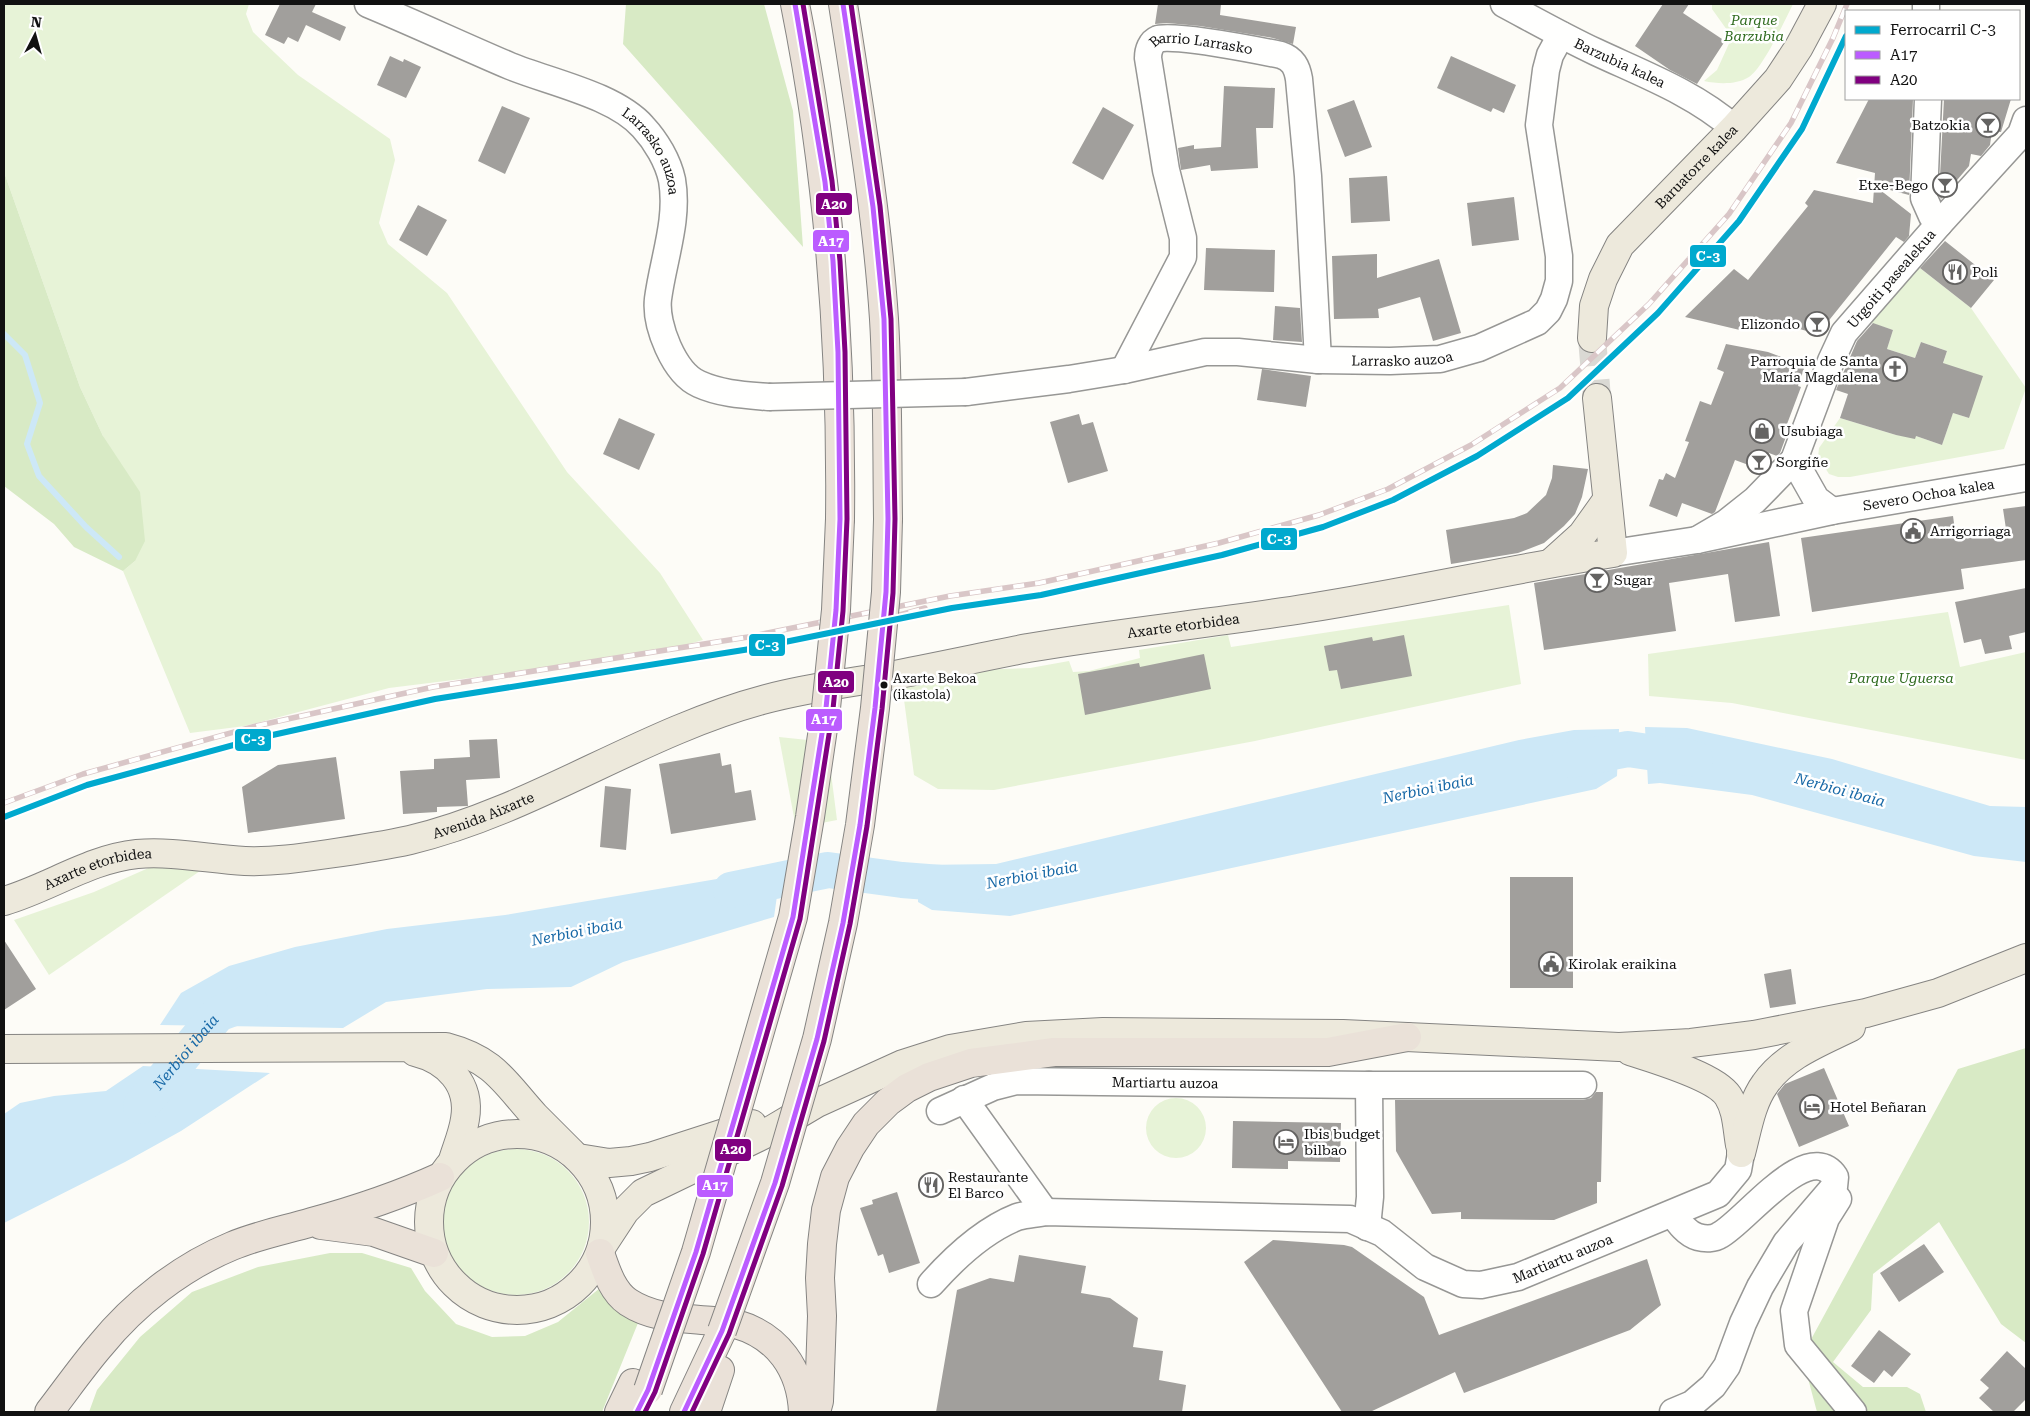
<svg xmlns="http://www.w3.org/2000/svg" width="2030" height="1416" font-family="'Roboto Serif',serif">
	<rect width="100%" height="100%" fill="#fdfcf7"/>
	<path fill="#e7f3d7" d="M4,4H249L246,14L253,32L298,75L390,139L395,160L379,223L388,244L447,293L567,472L660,573L703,640L646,656L389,688L245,726L190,733L123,571L135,561L103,436L80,387L4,172Z
		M1712,4H1793C1785,20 1763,68 1749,77C1736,85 1718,84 1704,81L1717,70L1732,37L1712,9Z
		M1916,265L1971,308L2026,388L2004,449L1850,477H1838L1829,474L1818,457L1819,448L1840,418L1896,435L1916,436L1942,445L1953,413L1969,418L1942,367L1947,351L1921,342L1915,358L1887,349L1893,330L1862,320Z
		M1509,605L1521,684L1255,741L994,790L938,789L914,775L901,677L968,670L1030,668L1069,661L1073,672L1089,671L1140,658L1139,650L1228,635L1231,647Z
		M1948,612L1960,667L2026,652V760L1732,703L1649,696L1648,654Z
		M779,737L827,742L837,820L796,828Z
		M153,866L197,868L200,871L49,975L14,920L94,892Z
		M1146 1128a30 30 0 1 1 60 0a30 30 0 1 1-60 0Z
		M443 1222a73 73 0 1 1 146 0a73 73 0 1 1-146 0Z"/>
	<path fill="#d8eac5" d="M626,4H764L793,111L803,247L623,44Z
		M4,172L80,387L103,436L140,492L145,541L135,561L123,571L74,547L54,524L4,486Z
		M2026,1048V1343L2001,1324L1939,1222L1873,1274L1871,1310L1833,1362L1863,1387H1907L1920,1394L1926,1412H1817L1802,1356L1958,1069Z
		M330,1253H362L411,1268L425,1291L456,1324L492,1337L525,1336L558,1322L600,1288L613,1306L638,1323L602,1412H89L97,1390L140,1337L192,1292L258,1267Z"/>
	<path fill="#cde8f7" d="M1645,727L1687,728L1832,759L1990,806L2026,807V862L1974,856L1752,795L1660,783L1648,784Z
		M1619,729L1617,776L1596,789L1010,916L932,910L918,902L919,865L996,864L1519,740L1574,730Z
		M781,868L774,917L623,962L571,987L487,989L386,1002L343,1028L160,1025L181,993L229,966L295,947L387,929L505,915Z
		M143,1066L270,1073L181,1131L125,1162L4,1223V1114L20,1103L54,1096L106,1091Z"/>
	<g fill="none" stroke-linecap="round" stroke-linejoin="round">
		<path stroke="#cde8f7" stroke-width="6" d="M4,334L25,355L40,403L27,444L39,476L86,527L119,557"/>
		<g stroke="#cde8f7" stroke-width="36">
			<path d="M1570,760L1628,749L1695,759"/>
			<path d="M731,890L828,870L902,880L967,885"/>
			<path id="s1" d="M141,1106L218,1014L250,1002"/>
		</g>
	</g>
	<path fill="#a19f9c" d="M280,4H316L312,12L346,27L340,41L306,25L298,42L288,37L284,44L265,35Z
		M1158,4H1221L1220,15L1296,27L1293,44L1273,38L1200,26L1167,23L1155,24Z
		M1663,4H1689L1683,13L1725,41L1697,84L1670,70L1635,46Z
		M390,56L403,62L404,59L421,67L406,98L377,85Z
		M1451,56L1516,85L1504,113L1493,108L1491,112L1437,88Z
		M1224,86L1275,88L1273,128H1256L1258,168L1211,171L1210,165L1181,170L1178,148L1194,145V149L1221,147Z
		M1869,99H1913L1909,195L1875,186L1911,214L1909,236L1904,242L1896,237L1818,334L1755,317L1744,331L1685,317L1734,269L1748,280L1808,206L1805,203L1814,190L1873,203L1875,173L1836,163Z
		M1944,99H2011L2001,132L1992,131L1990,145L1981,156L1971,154L1969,166L1941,199L1939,195Z
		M1354,100L1372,147L1345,157L1327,110Z
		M502,106L530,118L505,174L478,161Z
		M1103,107L1134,125L1103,180L1072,163Z
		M1387,176L1390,221L1351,223L1349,178Z
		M1514,197L1519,240L1472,246L1467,203Z
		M418,205L447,220L427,256L399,240Z
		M1945,241L1994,280L1971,308L1920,268Z
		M1206,248L1275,250L1274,292L1204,290Z
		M1377,254V278L1439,259L1461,333L1433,341L1420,297L1378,309L1379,318L1334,319L1332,256Z
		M1275,306L1300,308L1302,342L1273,340Z
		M1873,323L1893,330L1887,349L1915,358L1921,342L1947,351L1943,363L1983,376L1969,418L1953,413L1942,445L1916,436L1915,439L1896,435L1840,418L1848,394L1836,390L1857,341Z
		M1726,344L1768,352L1805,366L1798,386L1801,387L1784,432L1787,434L1780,453L1777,456L1769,453L1762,470L1735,460L1715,512L1712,514L1682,503L1677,517L1649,506L1659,479L1663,480L1666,473L1675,478L1689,442L1685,441L1700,401L1711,405L1724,372L1717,369Z
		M1262,369L1311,376L1306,407L1257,400Z
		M1079,414L1082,425L1093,422L1108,471L1068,483L1050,422Z
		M619,418L655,434L639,470L603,454Z
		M1553,465L1588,469L1582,497L1575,514L1564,526L1544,543L1518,553L1451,564L1446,530L1514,518L1527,513L1546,495L1552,478Z
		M2026,506V560L1961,569L1964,589L1812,612L1801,538L1953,516L1956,537L2006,529L2003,509Z
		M1769,542L1780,616L1735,622L1728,574L1669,583L1676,631L1544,650L1534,583Z
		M2026,588V632L2009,636L2012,649L1985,654L1981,639L1964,643L1955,602Z
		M1404,635L1412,676L1341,689L1337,670L1329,671L1324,646L1372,637L1373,641Z
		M1204,654L1211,689L1085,715L1078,674L1139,663L1140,667Z
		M497,739L500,778L466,780L468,806L437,807V812L403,814L400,771L434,769V759L470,757L469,740Z
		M720,753L722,766L731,764L735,793L751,790L756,820L671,834L659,764Z
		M336,757L345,819L248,833L242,787L278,765Z
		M605,786L631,789L626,850L600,847Z
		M1510,877H1573V988H1510Z
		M4,940L36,989L4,1010Z
		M1791,969L1796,1004L1770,1008L1764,974Z
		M1824,1068L1849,1126L1799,1147L1777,1094L1785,1084Z
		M1596,1092H1603L1601,1182H1597V1203L1554,1220L1461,1219V1212L1432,1214L1396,1151L1395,1100H1583L1591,1098Z
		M1233,1121L1341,1123L1340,1162L1288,1161V1169L1232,1168Z
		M897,1192L920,1263L889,1273L883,1254L878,1256L860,1208L873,1204L872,1200Z
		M1273,1240L1344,1245L1352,1247L1424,1297L1439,1335L1647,1259L1661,1305L1630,1330L1464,1393L1455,1372L1370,1412H1342L1244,1262Z
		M1924,1244L1944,1272L1899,1302L1880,1273Z
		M1019,1255L1086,1266L1081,1293L1110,1298L1138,1318L1133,1347L1163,1351L1159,1380L1186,1385L1182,1412H936L957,1290L990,1278L1014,1282Z
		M1879,1330L1911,1354L1892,1377L1884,1370L1874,1383L1851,1366Z
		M2007,1351L2026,1369V1399L2013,1412H1994L1979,1398L1989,1388L1980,1380Z"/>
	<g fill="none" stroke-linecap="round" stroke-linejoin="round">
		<path stroke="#dad9d4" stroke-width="28" stroke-dasharray="28 14" stroke-linecap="butt" d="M1592,338L1597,398"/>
		<defs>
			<g id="minor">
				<path id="s2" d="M368,4C416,24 463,46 510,66C549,82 615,95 643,127C656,141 668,161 672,180C679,220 663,260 658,299C655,325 674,373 699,384C721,394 745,395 769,397"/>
				<path id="s3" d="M1504,4C1534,20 1564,37 1596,52C1643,74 1694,93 1734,128"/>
				<path d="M1926,4V11"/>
				<path d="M1928,99L1924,198L1932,216L1939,224"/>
				<path id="s4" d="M1124,370L1183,257V238L1166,170L1148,58C1148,50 1151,42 1158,39C1171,33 1261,51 1281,55C1293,59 1297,67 1299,79L1308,176L1318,360"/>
				<path id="s5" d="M966,392L1069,379L1124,370L1205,352H1238L1318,360L1390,361L1440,359L1479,348L1537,322L1548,311L1554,299L1559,281V256L1539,125L1546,70L1550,55L1561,35"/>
				<path d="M1794,460L1816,499L1832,511"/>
				<path id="s6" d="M1697,540L1726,523L1755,500L1794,460L1831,361L1844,333L1939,224L2021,134L2026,120"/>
				<path id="s7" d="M1613,553L1697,540L1832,511L2026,478"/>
				<path d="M964,1099L1045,1212"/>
				<path id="s8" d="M940,1111L993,1087L1016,1081L1369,1085H1583"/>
				<path d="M1838,1199L1826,1218L1794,1311L1798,1345L1853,1412"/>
				<path d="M1673,1214C1679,1223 1687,1234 1698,1237C1705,1239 1714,1239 1720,1235C1746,1221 1808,1137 1835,1177L1834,1187L1786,1243L1760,1287L1743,1323L1727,1366L1713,1386L1692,1404L1673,1412"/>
				<path d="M1367,1227L1370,1197L1369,1085"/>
				<path id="s9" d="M931,1284C954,1258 984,1230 1017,1217C1026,1214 1036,1214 1045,1212L1350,1219L1382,1233L1425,1267L1463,1284L1481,1285L1518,1277L1718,1194L1738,1170L1741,1153"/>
			</g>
			<g id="major">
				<path id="s10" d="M1592,338L1594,306L1603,279L1620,245L1734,128L1778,79L1799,47L1822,4"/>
				<path d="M1551,563L1582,535L1607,500"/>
				<path id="s11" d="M4,901C49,888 89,859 137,854C173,851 209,859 245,861C273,862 301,858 328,854C356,850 383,846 410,840C535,810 641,732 766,699C806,688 848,683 889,676C936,667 982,657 1028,648C1121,632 1216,623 1309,608C1411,592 1511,569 1613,553L1597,398"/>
				<path d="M4,1049L446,1047C495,1060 504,1082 535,1116C547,1128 559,1140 571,1152"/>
				<path d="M1630,1051C1654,1059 1715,1076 1728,1096C1737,1110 1737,1128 1740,1145"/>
				<path d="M415,1052C447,1060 471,1084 465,1119C463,1133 457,1147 453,1160"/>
				<circle cx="517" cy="1222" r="88"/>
				<path d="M1741,1153C1747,1131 1751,1103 1765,1084C1785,1055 1821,1042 1851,1027"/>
				<path d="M578,1158L609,1163L631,1161L650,1157L752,1124"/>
				<path d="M602,1246L625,1211L643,1193L763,1135L817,1103L903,1064L950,1049L1026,1036L1103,1032L1343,1034L1619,1047L1691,1043L1754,1035L1866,1013L1938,993L2026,958"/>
			</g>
			<path id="highway" d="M795,4C829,174 842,346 840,519
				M843,4C859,108 877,213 884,319C888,385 887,452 888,519
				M321,1225L374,1232L434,1253
				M600,1253C606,1270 612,1291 628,1302C654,1319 683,1318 713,1321C721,1322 729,1322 736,1324C778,1336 801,1369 803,1412
				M49,1412C66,1390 82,1367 100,1346C134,1304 181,1267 232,1246C258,1235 285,1230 312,1222C356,1210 398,1196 440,1177
				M619,1412L633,1383
				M684,1412L722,1331
				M706,1412L720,1370
				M816,1412L819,1401L822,1316L820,1278L822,1244L826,1210L835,1177L850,1148L866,1124L888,1102L907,1088L929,1077L971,1063L1054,1052H1328L1407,1037"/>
		</defs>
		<use href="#minor" stroke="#979795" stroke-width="29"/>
		<use href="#major" stroke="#858482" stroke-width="30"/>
		<use href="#highway" stroke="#858482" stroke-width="30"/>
		<use href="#minor" stroke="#fffffe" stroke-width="26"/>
		<use href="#major" stroke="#ede9dc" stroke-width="28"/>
		<use href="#highway" stroke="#eae1d8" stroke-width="28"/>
		<defs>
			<path id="rail" d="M845,630L925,608
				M4,803L83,774L256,726L433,687L748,637L950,596L1039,583L1219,543L1319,515L1388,489L1471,445L1560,388L1649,304L1729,214L1791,123L1833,38L1847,4"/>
		</defs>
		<use href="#rail" stroke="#d9c6c7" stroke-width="5.5"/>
		<use href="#rail" stroke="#fff" stroke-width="4" stroke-dasharray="11" stroke-linecap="butt"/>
		<defs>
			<path id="minor-bridge" d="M769,397L966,392"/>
			<path id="highway-bridge" d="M722,1331L775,1183L817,1039L843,923L860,825L875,708L886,592L888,519
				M648,1390L696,1252L793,917L810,817L826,708L836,610L840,519"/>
		</defs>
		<use href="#minor-bridge" stroke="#979795" stroke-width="29" stroke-linecap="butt"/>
		<use href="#highway-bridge" stroke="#858482" stroke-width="30" stroke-linecap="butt"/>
		<use href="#minor-bridge" stroke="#fffffe" stroke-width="26"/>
		<use href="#highway-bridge" stroke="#eae1d8" stroke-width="28"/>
		<defs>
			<path id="bus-1" d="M637,1412L648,1390L696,1252L793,917L826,708L836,610L840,519L838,352L833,261L825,182L795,4
				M684,1412L722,1331L775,1183L817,1039L843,923L860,825L875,708L886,592L888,519L884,319L873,207L843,4"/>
			<path id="bus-2" d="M645,1412L655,1392L703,1254L800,919L833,709L843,611L847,519L845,352L840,261L832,181L803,4
				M692,1412L729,1334L782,1186L824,1041L850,924L867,826L882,709L893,593L895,519L891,319L880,206L851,4"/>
		</defs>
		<use href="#bus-1" stroke="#fff" stroke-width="9"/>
		<use href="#bus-2" stroke="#fff" stroke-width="9"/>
		<use href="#bus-1" stroke="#bb5cff" stroke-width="5"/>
		<use href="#bus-2" stroke="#800080" stroke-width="5"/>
		<defs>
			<path id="rail-1" d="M4,817L87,785L259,738L435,699L750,649L952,608L1041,595L1222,555L1323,527L1393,500L1477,456L1568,398L1658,313L1739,221L1802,129L1846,36"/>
		</defs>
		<use href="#rail-1" stroke="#fff" stroke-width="10"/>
		<use href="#rail-1" stroke="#00a9ce" stroke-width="6"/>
	</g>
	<defs>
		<symbol id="bar-ring" viewBox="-11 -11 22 22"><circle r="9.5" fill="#fff" stroke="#646362" stroke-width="1.5"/><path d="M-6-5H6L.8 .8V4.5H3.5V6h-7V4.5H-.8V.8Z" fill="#646362"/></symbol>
		<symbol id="restaurant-ring" viewBox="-11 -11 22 22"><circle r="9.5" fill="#fff" stroke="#646362" stroke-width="1.5"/><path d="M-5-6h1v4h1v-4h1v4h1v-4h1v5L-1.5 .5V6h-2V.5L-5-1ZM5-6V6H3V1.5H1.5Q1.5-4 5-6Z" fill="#646362"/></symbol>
		<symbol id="church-ring" viewBox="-11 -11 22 22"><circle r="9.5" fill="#fff" stroke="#646362" stroke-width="1.5"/><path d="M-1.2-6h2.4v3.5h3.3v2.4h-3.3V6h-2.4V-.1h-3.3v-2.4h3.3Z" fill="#646362"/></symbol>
		<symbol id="shop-ring" viewBox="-11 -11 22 22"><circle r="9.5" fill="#fff" stroke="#646362" stroke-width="1.5"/><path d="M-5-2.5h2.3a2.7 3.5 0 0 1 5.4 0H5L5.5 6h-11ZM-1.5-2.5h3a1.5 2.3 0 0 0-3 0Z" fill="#646362"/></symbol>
		<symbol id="civic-ring" viewBox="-11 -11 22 22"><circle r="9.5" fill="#fff" stroke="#646362" stroke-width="1.5"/><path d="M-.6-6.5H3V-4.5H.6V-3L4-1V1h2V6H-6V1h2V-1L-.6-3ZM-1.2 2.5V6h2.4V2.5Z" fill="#646362"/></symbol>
		<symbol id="hotel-ring" viewBox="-11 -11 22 22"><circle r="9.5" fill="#fff" stroke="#646362" stroke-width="1.5"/><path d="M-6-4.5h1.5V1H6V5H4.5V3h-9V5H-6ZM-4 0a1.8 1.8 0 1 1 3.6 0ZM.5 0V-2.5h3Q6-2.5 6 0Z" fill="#646362"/></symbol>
	</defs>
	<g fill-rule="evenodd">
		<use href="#bar-ring" x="1974" y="111" width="28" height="28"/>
		<use href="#bar-ring" x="1931" y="171" width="28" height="28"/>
		<use href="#restaurant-ring" x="1941" y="258" width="28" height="28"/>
		<use href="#bar-ring" x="1803" y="310" width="28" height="28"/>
		<use href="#church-ring" x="1881" y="355" width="28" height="28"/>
		<use href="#shop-ring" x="1748" y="417" width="28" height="28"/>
		<use href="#bar-ring" x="1745" y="448" width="28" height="28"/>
		<use href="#civic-ring" x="1899" y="517" width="28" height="28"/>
		<use href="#bar-ring" x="1583" y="566" width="28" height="28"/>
		<use href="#civic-ring" x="1537" y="950" width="28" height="28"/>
		<use href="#hotel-ring" x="1798" y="1093" width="28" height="28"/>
		<use href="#hotel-ring" x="1272" y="1128" width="28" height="28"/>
		<use href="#restaurant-ring" x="917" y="1171" width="28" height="28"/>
	</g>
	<circle fill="#111" stroke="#fff" stroke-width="2" cx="884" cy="685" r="4.5"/>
	<g text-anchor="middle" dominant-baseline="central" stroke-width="5" stroke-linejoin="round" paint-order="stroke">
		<g font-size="13" fill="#111" stroke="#fff" text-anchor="start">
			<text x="893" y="678">Axarte Bekoa<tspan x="893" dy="16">(ikastola)</tspan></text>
		</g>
		<g font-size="14" font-style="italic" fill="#2f6b1f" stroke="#fff">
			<text x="1754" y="20">Parque<tspan x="1754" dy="16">Barzubia</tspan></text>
			<text x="1901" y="678">Parque Uguersa</text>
		</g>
		<g font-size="14" fill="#111" stroke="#fff">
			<text stroke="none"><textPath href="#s4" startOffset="396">Barrio Larrasko</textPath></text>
			<text stroke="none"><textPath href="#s3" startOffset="130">Barzubia kalea</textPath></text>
			<text stroke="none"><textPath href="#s2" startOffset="328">Larrasko auzoa</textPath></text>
			<text stroke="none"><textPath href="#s10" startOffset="208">Baruatorre kalea</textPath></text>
			<text stroke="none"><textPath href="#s6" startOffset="335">Urgoiti pasealekua</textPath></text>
			<text stroke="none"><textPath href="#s5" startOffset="440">Larrasko auzoa</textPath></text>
			<text stroke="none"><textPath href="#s7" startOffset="321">Severo Ochoa kalea</textPath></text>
			<text stroke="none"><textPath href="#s11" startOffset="1224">Axarte etorbidea</textPath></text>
			<text stroke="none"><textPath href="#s11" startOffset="494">Avenida Aixarte</textPath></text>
			<text stroke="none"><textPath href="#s11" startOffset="100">Axarte etorbidea</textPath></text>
			<text stroke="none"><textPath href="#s8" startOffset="231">Martiartu auzoa</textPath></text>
			<text stroke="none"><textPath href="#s9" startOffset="679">Martiartu auzoa</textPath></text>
		</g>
		<g font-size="14" fill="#111" stroke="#fff" text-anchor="start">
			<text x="1970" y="125" text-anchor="end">Batzokia</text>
			<text x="1928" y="185" text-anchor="end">Etxe-Bego</text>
			<text x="1972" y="272">Poli</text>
			<text x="1800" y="324" text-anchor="end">Elizondo</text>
			<text x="1878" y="361" text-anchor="end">Parroquia de Santa<tspan x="1878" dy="16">María Magdalena</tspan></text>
			<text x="1780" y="431">Usubiaga</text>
			<text x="1776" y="462">Sorgiñe</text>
			<text x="1930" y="531">Arrigorriaga</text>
			<text x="1614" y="580">Sugar</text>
			<text x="1568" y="964">Kirolak eraikina</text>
			<text x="1830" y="1107">Hotel Beñaran</text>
			<text x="1304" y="1134">Ibis budget<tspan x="1304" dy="16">bilbao</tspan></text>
			<text x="948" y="1177">Restaurante<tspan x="948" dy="16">El Barco</tspan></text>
		</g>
		<g font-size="15" font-style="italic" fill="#1768a6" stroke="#fff">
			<text transform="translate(1428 789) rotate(-12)">Nerbioi ibaia</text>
			<text transform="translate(1840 790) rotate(15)">Nerbioi ibaia</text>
			<text transform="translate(1032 875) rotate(-11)">Nerbioi ibaia</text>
			<text transform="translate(577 932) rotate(-11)">Nerbioi ibaia</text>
			<text stroke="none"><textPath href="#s1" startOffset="70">Nerbioi ibaia</textPath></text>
		</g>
	</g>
	<g stroke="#fff" stroke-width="2">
		<rect x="815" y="192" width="38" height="24" rx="5" fill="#800080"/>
		<rect x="812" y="229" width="38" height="24" rx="5" fill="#bb5cff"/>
		<rect x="1689" y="244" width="38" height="24" rx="5" fill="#00a9ce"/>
		<rect x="1260" y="527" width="38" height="24" rx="5" fill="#00a9ce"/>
		<rect x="748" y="633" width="38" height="24" rx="5" fill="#00a9ce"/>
		<rect x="817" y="670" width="38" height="24" rx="5" fill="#800080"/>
		<rect x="805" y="708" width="38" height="24" rx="5" fill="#bb5cff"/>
		<rect x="234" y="728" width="38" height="24" rx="5" fill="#00a9ce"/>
		<rect x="714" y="1138" width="38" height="24" rx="5" fill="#800080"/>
		<rect x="696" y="1174" width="38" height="24" rx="5" fill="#bb5cff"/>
	</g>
	<g font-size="14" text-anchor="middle" font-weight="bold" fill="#fff">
		<text x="834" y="209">A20</text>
		<text x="831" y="246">A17</text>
		<text x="1708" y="261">C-3</text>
		<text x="1279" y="544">C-3</text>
		<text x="767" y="650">C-3</text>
		<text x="836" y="687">A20</text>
		<text x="824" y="724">A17</text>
		<text x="253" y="744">C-3</text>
		<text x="733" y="1154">A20</text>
		<text x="715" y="1190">A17</text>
	</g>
	<rect width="2030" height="1416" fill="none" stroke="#111111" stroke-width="10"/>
	<rect x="1845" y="10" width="175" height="90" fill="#ffffff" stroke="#a0a0a0"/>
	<rect x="1855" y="26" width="25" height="8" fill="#00a9ce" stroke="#a0a0a0"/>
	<text x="1890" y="35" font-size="15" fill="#111111">Ferrocarril C-3</text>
	<rect x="1855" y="51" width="25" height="8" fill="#bb5cff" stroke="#a0a0a0"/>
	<text x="1890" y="60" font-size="15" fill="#111111">A17</text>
	<rect x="1855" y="76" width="25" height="8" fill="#800080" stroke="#a0a0a0"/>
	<text x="1890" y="85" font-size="15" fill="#111111">A20</text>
	<g transform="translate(35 35) rotate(6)" stroke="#ffffff" stroke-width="4" paint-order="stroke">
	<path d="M0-4L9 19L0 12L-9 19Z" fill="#111111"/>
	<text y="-8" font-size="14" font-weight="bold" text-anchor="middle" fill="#111111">N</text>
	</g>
</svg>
